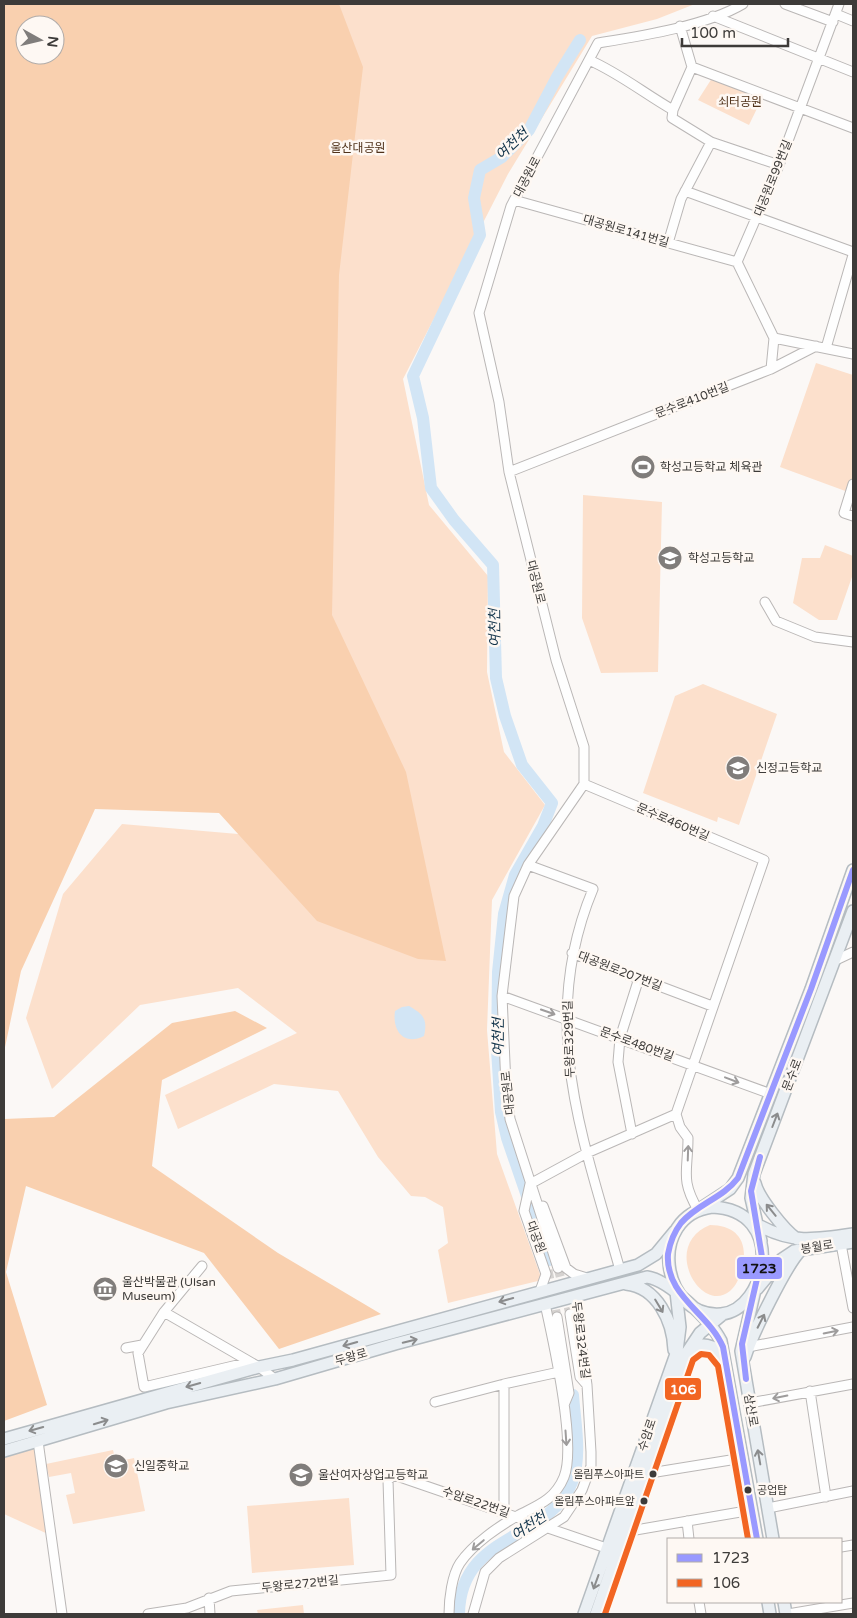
<svg xmlns="http://www.w3.org/2000/svg" width="857" height="1618" font-family="'Varela Round','Noto Sans KR',sans-serif">
	<rect width="100%" height="100%" fill="#fbf8f6"/>
	<path fill="#fce0cc" d="M218,4H695L657,19L592,36L508,174L403,379L429,505L488,576L487,672L504,752L545,805L492,900L487,1030L497,1154L542,1280L448,1303L438,1250L448,1243L443,1207L425,1197L411,1196L378,1157L338,1091L274,1084L178,1129L165,1095L297,1033L238,988L140,1005L52,1089L26,1018L63,894L122,824L238,834Z
		M714,75L764,94L749,125L698,100Z
		M816,363L853,375V478L848,492L780,467Z
		M583,495L662,502L658,672L601,673L582,618Z
		M825,545L853,556V574L837,620H819L793,603L802,558H820Z
		M703,684L777,714L739,825L718,817L717,822L643,793L675,696Z
		M710,1225C737,1225 749,1242 742,1268C740,1276 737,1285 730,1291C713,1305 694,1287 689,1271C682,1251 690,1233 710,1225Z
		M38,1441L50,1535L4,1514V1451Z
		M113,1450L116,1462L134,1458L145,1511L73,1524L66,1495L75,1493L71,1473L49,1477L46,1464Z
		M349,1498L354,1565L252,1573L247,1506Z
		M303,1605L304,1614H258L257,1610Z"/>
	<path fill="#f9d0af" fill-rule="evenodd" d="M4,4H339L363,67L339,275L332,615L406,772L446,961L418,959L317,921L219,813L95,809L21,971L4,1052ZM25,25H55V55H25Z
		M235,1011L267,1028L162,1080L152,1166L278,1253L381,1314L279,1349L204,1253L26,1186L6,1272L47,1405L4,1421V1119L54,1117L172,1023Z"/>
	<path fill="#d2e5f5" d="M409,1006C423,1014 428,1019 424,1036C404,1046 392,1031 395,1011L402,1007Z"/>
	<g fill="none" stroke-linecap="round" stroke-linejoin="round">
		<path stroke="#d2e5f5" stroke-width="12" d="M549,1260L507,1138L501,1112L497,1050L498,972L504,914L515,875L543,826L552,803L522,765L505,716L496,678L493,565L454,520L431,488L423,418L413,376L480,235L474,198L480,170L502,157L529,130L557,77L580,40
			M459,1614C460,1532 549,1542 572,1482C582,1456 575,1423 573,1395"/>
		<path stroke="#d5d2d0" stroke-width="9" stroke-dasharray="9 4.5" stroke-linecap="butt" d="M558,1268L570,1314
			M548,1270L557,1317"/>
		<defs>
			<path id="minor" d="M785,4L833,22
				M836,14L853,21
				M713,16L853,72
				M680,26L692,67L673,110L672,118L711,142L779,165
				M589,60C619,73 645,94 673,110
				M692,67L853,128
				M685,191L853,252
				M514,200L737,262
				M668,243L681,199L711,142
				M774,338L737,262L779,165L839,4
				M826,348L853,255
				M771,369L816,346
				M509,472L771,369L774,338L853,354
				M853,484L844,513L853,516
				M765,602L776,621L815,637L853,642
				M584,784L764,860L676,1114L680,1127L688,1138C688,1172 680,1179 698,1210
				M528,865L593,889C537,1023 583,1138 620,1270
				M572,953L712,1006
				M836,960L853,952
				M502,996L771,1094
				M632,1134L618,1062L620,1038L639,978
				M530,1184L587,1153L676,1114
				M530,1184L524,1211L546,1274L540,1291
				M543,1206L566,1268L574,1274L587,1278
				M841,1244L853,1308
				M558,1268L510,1119L506,1085L502,996L514,896L528,865L584,784V747L556,660L509,472L499,402L479,313L511,206L598,43C641,36 706,26 743,4
				M575,1296L587,1385
				M164,1312L202,1266
				M557,1317L569,1393L564,1405
				M748,1347L853,1327
				M126,1348L142,1345
				M250,1362L144,1387L138,1353L164,1312L259,1367L275,1379
				M504,1384V1512
				M810,1391L826,1497
				M435,1402L504,1384L559,1372
				M750,1403L853,1384
				M38,1441L62,1614
				M644,1474L743,1458
				M768,1508L853,1491
				M687,1521L689,1539
				M624,1532L752,1510
				M841,1547L853,1545
				M209,1598L210,1614
				M699,1602L701,1614
				M148,1614L187,1608L231,1591L391,1575L388,1480L394,1475L612,1550
				M449,1614C449,1599 452,1575 460,1563C473,1544 499,1526 519,1515C539,1505 555,1499 564,1477C577,1445 553,1340 545,1304
				M473,1614L485,1572L499,1558L564,1517L582,1490L591,1466V1452L587,1385L580,1377L570,1314
				M788,1614L853,1603"/>
			<path id="major" d="M755,1183C758,1197 784,1230 797,1239
				M712,1207C788,1210 767,1310 721,1314C661,1319 646,1216 712,1207Z
				M698,1210L730,1189L738,1178L811,989L853,870
				M753,1222C789,1244 813,1240 853,1234
				M761,1241L751,1198L754,1174L853,911
				M626,1284C657,1287 673,1321 674,1350
				M757,1289L782,1259L794,1251L853,1242
				M755,1290L741,1351L773,1539
				M688,1353C700,1340 715,1344 724,1358
				M745,1357C751,1337 787,1263 801,1250
				M4,1439L259,1367L293,1360L638,1265L656,1254L675,1231
				M4,1451L166,1403L275,1379L395,1344L647,1277C669,1280 711,1321 721,1341L757,1539
				M768,1602L770,1614
				M784,1602L786,1614
				M584,1614L677,1351L680,1327L676,1292
				M596,1614L686,1354L700,1333L723,1314"/>
		</defs>
		<use href="#minor" stroke="#bab7b6" stroke-width="11"/>
		<use href="#major" stroke="#b5bcc1" stroke-width="14"/>
		<use href="#minor" stroke="#fefefe" stroke-width="9"/>
		<use href="#major" stroke="#eaeff3" stroke-width="11"/>
		<defs>
			<path id="bus-1" d="M746,1379L742,1344L762,1257L751,1191L760,1157
				M757,1539L723,1347C709,1313 665,1296 668,1254C670,1243 674,1232 681,1223C697,1204 723,1198 738,1178L811,989L853,870"/>
			<path id="bus-2" d="M605,1614L693,1360L701,1354L709,1355L718,1366L748,1539"/>
		</defs>
		<use href="#bus-1" stroke="#fef8f3" stroke-width="10"/>
		<use href="#bus-2" stroke="#fef8f3" stroke-width="10"/>
		<use href="#bus-1" stroke="#99f" stroke-width="6"/>
		<use href="#bus-2" stroke="#f26522" stroke-width="6"/>
	</g>
	<defs><path id="oneway-shaft" d="M-6 0H5M1.5-3L5.5 0L1.5 3" fill="none" stroke-width="1.6" stroke-linecap="round" stroke-linejoin="round" transform="scale(1.25)"/></defs>
	<g stroke="#9e9c9c">
		<use href="#oneway-shaft" transform="translate(548 1012) rotate(19)"/>
		<use href="#oneway-shaft" transform="translate(732 1080) rotate(21)"/>
		<use href="#oneway-shaft" transform="translate(688 1153) rotate(-88)"/>
		<use href="#oneway-shaft" transform="translate(831 1332) rotate(-11)"/>
		<use href="#oneway-shaft" transform="translate(780 1397) rotate(169)"/>
		<use href="#oneway-shaft" transform="translate(566 1438) rotate(86)"/>
		<use href="#oneway-shaft" transform="translate(478 1545) rotate(140)"/>
	</g>
	<g stroke="#8b8c8d">
		<use href="#oneway-shaft" transform="translate(775 1120) rotate(-69)"/>
		<use href="#oneway-shaft" transform="translate(771 1210) rotate(-129)"/>
		<use href="#oneway-shaft" transform="translate(506 1300) rotate(164)"/>
		<use href="#oneway-shaft" transform="translate(659 1306) rotate(59)"/>
		<use href="#oneway-shaft" transform="translate(761 1321) rotate(-63)"/>
		<use href="#oneway-shaft" transform="translate(410 1341) rotate(-14)"/>
		<use href="#oneway-shaft" transform="translate(350 1344) rotate(164)"/>
		<use href="#oneway-shaft" transform="translate(193 1385) rotate(164)"/>
		<use href="#oneway-shaft" transform="translate(101 1422) rotate(-17)"/>
		<use href="#oneway-shaft" transform="translate(36 1429) rotate(164)"/>
		<use href="#oneway-shaft" transform="translate(759 1457) rotate(-100)"/>
		<use href="#oneway-shaft" transform="translate(596 1582) rotate(110)"/>
	</g>
	<defs>
		<symbol id="stadium-disc" viewBox="-11 -11 22 22"><circle r="9.5" fill="#807d7b" stroke="#fef8f3"/><path d="M0-5a6.5 5 0 1 0 0 10a6.5 5 0 1 0 0-10ZM-3.5-1.8h7v3.6h-7Z" fill="#fff"/></symbol>
		<symbol id="school-disc" viewBox="-11 -11 22 22"><circle r="9.5" fill="#807d7b" stroke="#fef8f3"/><path d="M0-5L7-2L0 1L-7-2ZM-4 1L0 2.5L4 1V4Q0 6-4 4Z" fill="#fff"/></symbol>
		<symbol id="museum-disc" viewBox="-11 -11 22 22"><circle r="9.5" fill="#807d7b" stroke="#fef8f3"/><path d="M0-6L6-3V-2H-6V-3ZM-5-1h2V3h-2ZM-1-1h2V3h-2ZM3-1h2V3H3ZM-6 4H6V6H-6Z" fill="#fff"/></symbol>
	</defs>
	<g fill-rule="evenodd">
		<use href="#stadium-disc" x="629" y="453" width="28" height="28"/>
		<use href="#school-disc" x="656" y="544" width="28" height="28"/>
		<use href="#school-disc" x="724" y="754" width="28" height="28"/>
		<use href="#museum-disc" x="91" y="1275" width="28" height="28"/>
		<use href="#school-disc" x="102" y="1452" width="28" height="28"/>
		<use href="#school-disc" x="287" y="1461" width="28" height="28"/>
	</g>
	<g fill="#3d3b39" stroke="#fef8f3" stroke-width="2">
		<circle cx="653" cy="1474" r="4.5"/>
		<circle cx="748" cy="1490" r="4.5"/>
		<circle cx="644" cy="1501" r="4.5"/>
	</g>
	<g text-anchor="middle" dominant-baseline="central" stroke-width="5" stroke-linejoin="round" paint-order="stroke">
		<g font-size="11" fill="#3d3b39" stroke="#fef8f3" text-anchor="end">
			<text x="644" y="1474">올림푸스아파트</text>
			<text x="757" y="1490" text-anchor="start">공업탑</text>
			<text x="635" y="1501">올림푸스아파트앞</text>
		</g>
		<g font-size="12" fill="#50321a" stroke="#fef8f3">
			<text x="740" y="102">쇠터공원</text>
			<text x="358" y="148">울산대공원</text>
		</g>
		<g font-size="12" fill="#3d3b39" stroke="#fef8f3">
			<text transform="translate(527 177) rotate(-62)">대공원로</text>
			<text transform="translate(773 178) rotate(-68)">대공원로99번길</text>
			<text transform="translate(626 231) rotate(16)">대공원로141번길</text>
			<text transform="translate(692 400) rotate(-21)">문수로410번길</text>
			<text transform="translate(536 582) rotate(76)">대공원로</text>
			<text transform="translate(673 822) rotate(23)">문수로460번길</text>
			<text transform="translate(620 971) rotate(21)">대공원로207번길</text>
			<text transform="translate(569 1039) rotate(-92)">두왕로329번길</text>
			<text transform="translate(637 1044) rotate(20)">문수로480번길</text>
			<text transform="translate(792 1075) rotate(-69)">문수로</text>
			<text transform="translate(508 1093) rotate(-96)">대공원로</text>
			<text transform="translate(536 1237) rotate(70)">대공원</text>
			<text transform="translate(817 1247) rotate(-9)">봉월로</text>
			<text transform="translate(581 1340) rotate(83)">두왕로324번길</text>
			<text transform="translate(351 1357) rotate(-16)">두왕로</text>
			<text transform="translate(751 1410) rotate(80)">삼산로</text>
			<text transform="translate(647 1435) rotate(-71)">수암로</text>
			<text transform="translate(476 1502) rotate(19)">수암로22번길</text>
			<text transform="translate(300 1584) rotate(-6)">두왕로272번길</text>
		</g>
		<g font-size="12" fill="#3d3b39" stroke="#fef8f3" text-anchor="start">
			<text x="660" y="467">학성고등학교 체육관</text>
			<text x="688" y="558">학성고등학교</text>
			<text x="756" y="768">신정고등학교</text>
			<text x="122" y="1282">울산박물관 (Ulsan<tspan x="122" dy="14">Museum)</tspan></text>
			<text x="134" y="1466">신일중학교</text>
			<text x="318" y="1475">울산여자상업고등학교</text>
		</g>
		<g font-size="14" font-style="italic" fill="#103249" stroke="#fef8f3">
			<text transform="translate(512 144) rotate(-43)">여천천</text>
			<text transform="translate(495 628) rotate(-91)">여천천</text>
			<text transform="translate(498 1037) rotate(-90)">여천천</text>
			<text transform="translate(529 1526) rotate(-34)">여천천</text>
		</g>
	</g>
	<g stroke="#fef8f3" stroke-width="2">
		<rect x="736" y="1256" width="47" height="24" rx="5" fill="#99f"/>
		<rect x="664" y="1377" width="38" height="24" rx="5" fill="#f26522"/>
	</g>
	<g font-size="14" text-anchor="middle" font-weight="bold" fill="#fff">
		<text x="683" y="1394">106</text>
	</g>
	<g font-size="14" text-anchor="middle" font-weight="bold" fill="#111">
		<text x="759" y="1273">1723</text>
	</g>
	<rect width="857" height="1618" fill="none" stroke="#3d3b39" stroke-width="10"/>
	<rect x="667" y="1538" width="175" height="65" fill="#fef8f3" stroke="#b1aca9"/>
	<rect x="677" y="1554" width="25" height="8" fill="#9999ff" stroke="#b1aca9"/>
	<text x="712" y="1563" font-size="15" fill="#3d3b39">1723</text>
	<rect x="677" y="1579" width="25" height="8" fill="#f26522" stroke="#b1aca9"/>
	<text x="712" y="1588" font-size="15" fill="#3d3b39">106</text>
	<g transform="translate(40 40) rotate(98)"><circle r="24" fill="#fef8f3" stroke="#b1aca9"/>
	<path d="M0-4L9 19L0 12L-9 19Z" fill="#807d7b"/>
	<text y="-8" font-size="14" font-weight="bold" text-anchor="middle" fill="#3d3b39">N</text>
	</g>
	<path d="M682 38v8h106v-8" fill="none" stroke="#3d3b39" stroke-width="2.5"/>
	<text x="690" y="38" font-size="15" fill="#3d3b39" stroke="#fef8f3" stroke-width="4" paint-order="stroke">100 m</text>
</svg>
